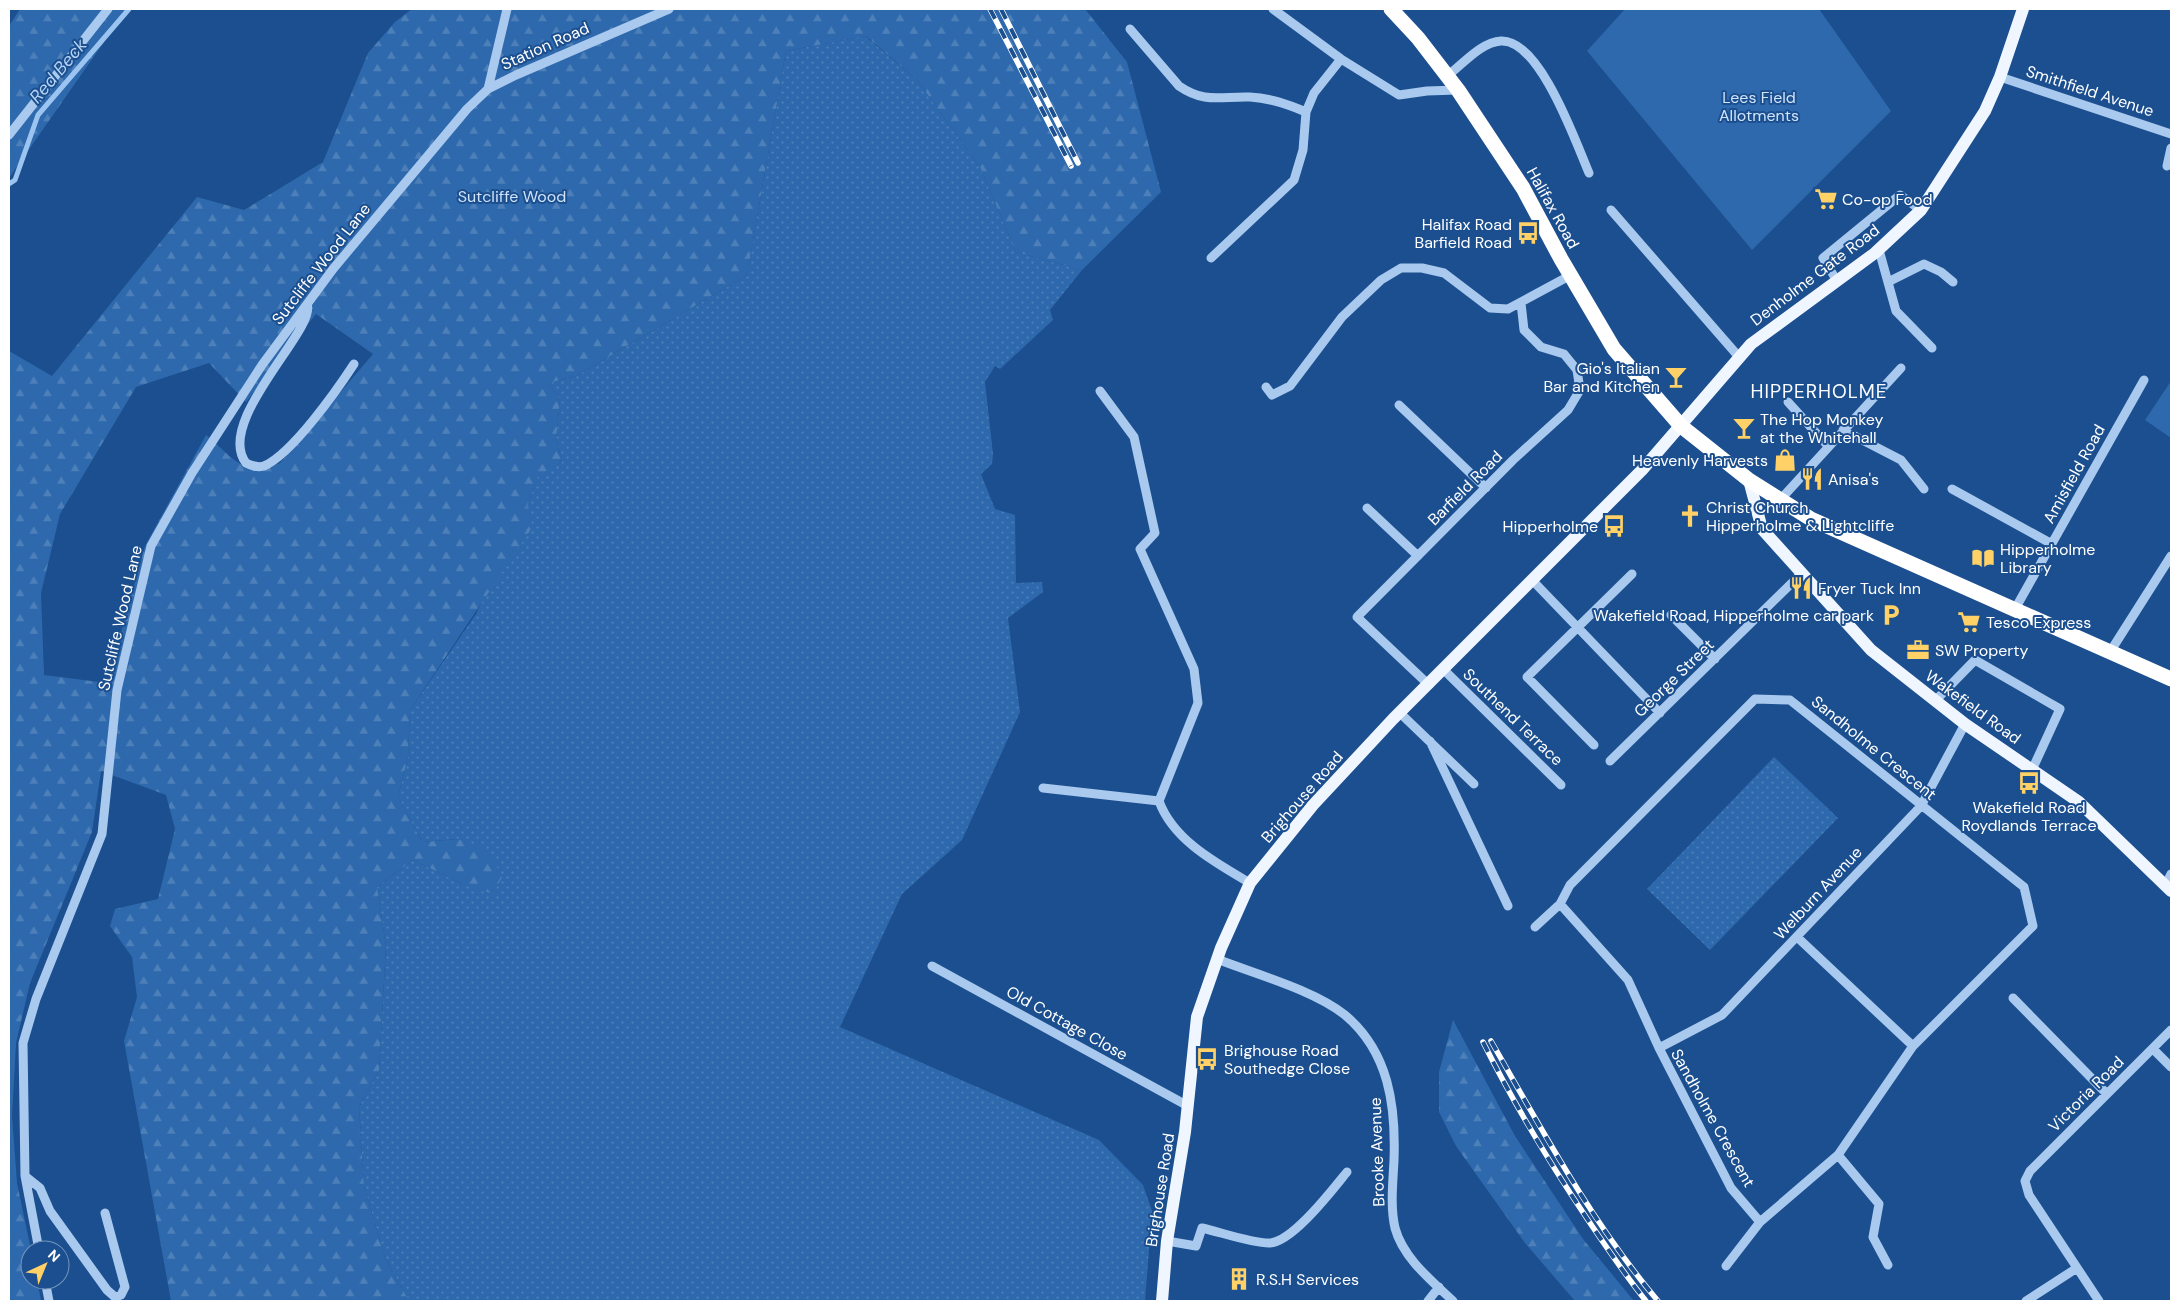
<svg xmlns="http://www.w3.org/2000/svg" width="2180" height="1310" font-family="'DM Sans',sans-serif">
	<defs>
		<pattern id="grass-dots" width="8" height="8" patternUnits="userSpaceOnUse" patternTransform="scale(1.25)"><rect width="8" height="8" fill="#2e69ad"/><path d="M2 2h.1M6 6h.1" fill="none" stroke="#4d80b9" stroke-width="1.8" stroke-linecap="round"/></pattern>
		<pattern id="forest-firs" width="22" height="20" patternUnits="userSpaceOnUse" patternTransform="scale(1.25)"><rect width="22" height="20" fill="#2e69ad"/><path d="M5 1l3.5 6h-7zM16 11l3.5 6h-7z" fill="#4d80b9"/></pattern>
	</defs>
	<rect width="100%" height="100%" fill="#1b4f8f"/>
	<path fill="url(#grass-dots)" d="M865,36L917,80L980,167L1016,252L1082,270L1050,310L1053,320L1000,369L995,366L985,382L993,454L992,464L981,474L995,509L1015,515L1016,583L1042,582L1043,592L1008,618L1020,712L962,840L902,894L840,1027L1099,1140L1143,1185L1152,1211L1145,1301H409L385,1258L364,1186L359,1107L379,1070L386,946L377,887L413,860L463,884L458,839L422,842L398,797L408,757L410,710L476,614L526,510L538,475L562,462L556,439L560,401L549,383L576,376L747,275L786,51Z
		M1774,757L1838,818L1710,950L1647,889Z"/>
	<path fill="url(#forest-firs)" fill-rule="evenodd" d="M20,9H127L9,178V26Z
		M412,9H1085L1127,62L1161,192L1082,270L1016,252L980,167L917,80L866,36L786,51L747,275L576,376L549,383L560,401L556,439L562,462L538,476L526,510L533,526L410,710L408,757L398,797L422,842L458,839L489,851L502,877L493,894L463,884L413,860L377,887L386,946L379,1070L359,1107L364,1186L385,1258L409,1301H171L124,1041L137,997L132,957L110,926L115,909L158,899L175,829L166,795L101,771L92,832L30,983L16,1043L12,1116L17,1183L31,1250L30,1280H37L41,1301H9V351L52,376L197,197L244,210L323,162L368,53L395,22ZM316,314L373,354L280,463C243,479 233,457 206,435L145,546L107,683L44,675L41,593L60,514L136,387L209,363L246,402Z
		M1453,1020L1515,1136L1583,1239L1634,1301H1575L1525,1243L1456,1146L1439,1112V1072Z"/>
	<path fill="#2e69ad" d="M1625,9H1819L1891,111L1752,250L1587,51Z
		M2171,381V438L2145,420Z"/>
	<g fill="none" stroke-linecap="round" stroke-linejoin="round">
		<path stroke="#9cc4f0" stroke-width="5" d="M9,184L15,180L38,115L129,9"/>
		<path stroke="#a9c9ee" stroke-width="9" d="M1273,9L1341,59L1399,95L1427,91L1458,90
			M1130,29L1179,86C1205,104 1221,96 1250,97C1270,98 1287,104 1306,112
			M1447,76C1462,65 1481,42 1501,41C1540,39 1576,143 1589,173
			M2000,77L2171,134
			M488,89L507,9
			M9,135L108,9
			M2167,166L2171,148
			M1611,210L1739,357
			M1879,250L1896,311L1932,348
			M1211,258L1294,180L1303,150L1306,112L1314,93L1341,59
			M1837,281L1823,258L1900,195L1921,210
			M1888,282L1924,264L1941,272L1953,282
			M307,304C318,328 214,421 246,463C252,466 257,468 264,466C292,454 337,390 354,364
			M1266,387L1272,395L1290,386L1342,317L1381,280L1401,268H1422L1444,273L1490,308L1508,309L1571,275
			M1100,391L1134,437L1155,533L1140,549L1194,669L1198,703L1159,801C1173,840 1216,863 1250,883
			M1788,402L1828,446
			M1399,405L1486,488
			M1843,430L1901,460L1924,489
			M1952,489L2052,544
			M1780,500L1901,368
			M1367,508L1418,556
			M1533,581L1660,713
			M2015,609L2144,380
			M1671,615L1715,659
			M2110,652L2171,556
			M1444,670L1561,785
			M1429,685L1357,617L1513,460L1568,410L1580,390L1577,370L1564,354L1541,347L1524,330L1521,303
			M1935,701L1975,660L2060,709L2032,770
			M1400,713L1474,784
			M1430,741L1508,906
			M1594,745L1527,677L1632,574
			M1610,761L1802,573
			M1043,788L1159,801
			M2166,884L2171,874
			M1560,904L1628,980L1659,1048L1731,1188L1760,1222
			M1535,927L1560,904L1570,885L1755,699L1790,700L2024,887L2033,926L1913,1046L1838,1155L1760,1222L1726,1266
			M1797,937L1913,1046
			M1217,959C1255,974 1314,990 1345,1015C1389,1052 1396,1106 1394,1160C1393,1182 1390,1206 1395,1228C1403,1258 1432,1281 1453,1301
			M932,966L1188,1106
			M2013,998L2107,1094
			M1659,1048L1722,1015L1921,806L1965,724
			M2153,1049L2171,1067
			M1838,1155L1879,1204L1873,1237L1888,1265
			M25,1176L40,1188L50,1211L107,1290L115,1297L121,1295L125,1287L105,1213
			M1167,1241L1196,1246L1202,1228C1220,1232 1251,1243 1269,1243C1292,1243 1333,1189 1347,1172
			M39,1250L25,1176L23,1043L36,999L102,834L117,690L151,546L192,473L262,365L333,269L467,109L488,89L516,75L669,9
			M45,1280L49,1301
			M1428,1301L1439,1287
			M2026,1301L2077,1268
			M2099,1301L2029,1195L2025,1181L2030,1171L2171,1030"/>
		<path stroke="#f0f6ff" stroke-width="12" d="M1749,480L1762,529L1871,650L1965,724L2079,802L2171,891
			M1162,1301L1167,1241L1185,1132L1197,1017L1221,948L1250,883L1313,805L1393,719L1642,470L1751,344L1875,253L1921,210L1985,111L2000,77L2023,9"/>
		<path stroke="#fff" stroke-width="15" d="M1391,9L1418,38L1458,90L1523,188L1561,259L1614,349L1681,426L1749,480L1811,519L2171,679"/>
		<defs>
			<path id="rail" d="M990,9L1071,166
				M1001,9L1078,163
				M1491,1041C1542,1130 1592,1223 1658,1301
				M1483,1042C1514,1104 1549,1162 1588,1220C1607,1248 1625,1275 1646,1301"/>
		</defs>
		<use href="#rail" stroke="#fff" stroke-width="5.5"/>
		<use href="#rail" stroke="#1b4f8f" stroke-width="4" stroke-dasharray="11" stroke-linecap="butt"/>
	</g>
	<defs>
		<symbol id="supermarket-bare" viewBox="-9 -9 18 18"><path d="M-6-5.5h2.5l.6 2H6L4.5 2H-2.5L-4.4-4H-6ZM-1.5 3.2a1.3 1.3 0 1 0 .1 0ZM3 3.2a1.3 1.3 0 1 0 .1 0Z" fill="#ffd166" stroke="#1b4f8f" stroke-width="2.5" paint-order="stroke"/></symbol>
		<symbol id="bus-bare" viewBox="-9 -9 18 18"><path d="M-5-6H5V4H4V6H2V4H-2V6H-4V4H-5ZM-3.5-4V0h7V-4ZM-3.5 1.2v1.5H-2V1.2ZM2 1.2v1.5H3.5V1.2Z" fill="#ffd166" stroke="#1b4f8f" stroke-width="2.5" paint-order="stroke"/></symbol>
		<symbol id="bar-bare" viewBox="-9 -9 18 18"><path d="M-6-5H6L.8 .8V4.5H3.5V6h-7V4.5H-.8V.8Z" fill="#ffd166" stroke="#1b4f8f" stroke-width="2.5" paint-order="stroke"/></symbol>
		<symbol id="shop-bare" viewBox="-9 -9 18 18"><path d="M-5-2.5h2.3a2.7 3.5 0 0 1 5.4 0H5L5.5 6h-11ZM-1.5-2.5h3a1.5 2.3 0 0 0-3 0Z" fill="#ffd166" stroke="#1b4f8f" stroke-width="2.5" paint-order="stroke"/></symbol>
		<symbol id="restaurant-bare" viewBox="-9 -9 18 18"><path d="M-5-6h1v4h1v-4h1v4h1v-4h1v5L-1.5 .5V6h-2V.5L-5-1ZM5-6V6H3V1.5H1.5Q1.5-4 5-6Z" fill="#ffd166" stroke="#1b4f8f" stroke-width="2.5" paint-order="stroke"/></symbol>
		<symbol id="church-bare" viewBox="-9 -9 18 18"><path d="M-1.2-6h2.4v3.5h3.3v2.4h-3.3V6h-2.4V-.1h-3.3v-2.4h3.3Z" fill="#ffd166" stroke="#1b4f8f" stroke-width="2.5" paint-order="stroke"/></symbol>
		<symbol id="library-bare" viewBox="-9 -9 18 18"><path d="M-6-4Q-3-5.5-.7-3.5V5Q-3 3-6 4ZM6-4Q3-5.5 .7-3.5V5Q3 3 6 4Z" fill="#ffd166" stroke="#1b4f8f" stroke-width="2.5" paint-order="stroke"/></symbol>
		<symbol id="parking-bare" viewBox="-9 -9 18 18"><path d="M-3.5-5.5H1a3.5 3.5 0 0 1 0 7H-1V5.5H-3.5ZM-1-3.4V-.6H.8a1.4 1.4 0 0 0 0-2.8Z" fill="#ffd166" stroke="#1b4f8f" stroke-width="2.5" paint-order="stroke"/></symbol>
		<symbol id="office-bare" viewBox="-9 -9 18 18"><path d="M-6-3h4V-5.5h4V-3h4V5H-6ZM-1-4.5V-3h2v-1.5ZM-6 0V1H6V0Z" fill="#ffd166" stroke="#1b4f8f" stroke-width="2.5" paint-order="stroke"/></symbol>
		<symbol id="building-bare" viewBox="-9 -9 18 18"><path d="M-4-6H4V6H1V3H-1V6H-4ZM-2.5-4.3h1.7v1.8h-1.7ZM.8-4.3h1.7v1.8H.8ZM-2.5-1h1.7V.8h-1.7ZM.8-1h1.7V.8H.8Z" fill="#ffd166" stroke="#1b4f8f" stroke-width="2.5" paint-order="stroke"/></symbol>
	</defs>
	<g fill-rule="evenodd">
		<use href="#supermarket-bare" x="1810" y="183" width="32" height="32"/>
		<use href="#bus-bare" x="1512" y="217" width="32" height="32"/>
		<use href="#bar-bare" x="1660" y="361" width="32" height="32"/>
		<use href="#bar-bare" x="1728" y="412" width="32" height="32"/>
		<use href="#shop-bare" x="1769" y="444" width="32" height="32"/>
		<use href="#restaurant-bare" x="1796" y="463" width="32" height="32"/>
		<use href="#church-bare" x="1674" y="500" width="32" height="32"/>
		<use href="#bus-bare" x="1598" y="510" width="32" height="32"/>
		<use href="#library-bare" x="1967" y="542" width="32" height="32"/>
		<use href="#restaurant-bare" x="1785" y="572" width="32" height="32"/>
		<use href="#parking-bare" x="1875" y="599" width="32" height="32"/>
		<use href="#supermarket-bare" x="1953" y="606" width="32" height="32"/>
		<use href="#office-bare" x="1902" y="634" width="32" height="32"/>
		<use href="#bus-bare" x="2013" y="767" width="32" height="32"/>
		<use href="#bus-bare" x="1191" y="1043" width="32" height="32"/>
		<use href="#building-bare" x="1223" y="1263" width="32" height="32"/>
	</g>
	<g text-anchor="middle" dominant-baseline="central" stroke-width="4" stroke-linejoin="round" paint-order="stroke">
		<g font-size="16" fill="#fff" stroke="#1b4f8f">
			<text transform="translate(545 46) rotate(-24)">Station Road</text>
			<text transform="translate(2090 91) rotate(18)">Smithfield Avenue</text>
			<text transform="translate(1553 208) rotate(61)">Halifax Road</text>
			<text transform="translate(321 264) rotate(-52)">Sutcliffe Wood Lane</text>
			<text transform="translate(1815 275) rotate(-37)">Denholme Gate Road</text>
			<text transform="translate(2074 474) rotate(-61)">Amisfield Road</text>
			<text transform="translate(1465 488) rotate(-45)">Barfield Road</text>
			<text transform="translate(120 618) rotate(-77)">Sutcliffe Wood Lane</text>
			<text transform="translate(1674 678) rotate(-44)">George Street</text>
			<text transform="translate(1973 707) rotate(36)">Wakefield Road</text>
			<text transform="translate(1513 717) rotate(44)">Southend Terrace</text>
			<text transform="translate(1874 748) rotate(39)">Sandholme Crescent</text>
			<text transform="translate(1302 797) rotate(-49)">Brighouse Road</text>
			<text transform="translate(1818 893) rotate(-47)">Welburn Avenue</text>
			<text transform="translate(1067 1023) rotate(29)">Old Cottage Close</text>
			<text transform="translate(2086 1094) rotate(-45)">Victoria Road</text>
			<text transform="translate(1713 1118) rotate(61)">Sandholme Crescent</text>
			<text transform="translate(1377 1152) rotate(-92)">Brooke Avenue</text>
			<text transform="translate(1160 1190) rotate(-81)">Brighouse Road</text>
		</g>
		<g font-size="16" fill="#cfe3fa" stroke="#1b4f8f">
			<text x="1759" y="97">Lees Field<tspan x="1759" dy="18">Allotments</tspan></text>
			<text x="512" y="196">Sutcliffe Wood</text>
		</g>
		<g font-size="16" fill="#fff" stroke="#1b4f8f" text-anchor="start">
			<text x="1842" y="199">Co-op Food</text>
			<text x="1512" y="224" text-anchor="end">Halifax Road<tspan x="1512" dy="18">Barfield Road</tspan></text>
			<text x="1660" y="368" text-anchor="end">Gio's Italian<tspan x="1660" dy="18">Bar and Kitchen</tspan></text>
			<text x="1760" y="419">The Hop Monkey<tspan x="1760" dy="18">at the Whitehall</tspan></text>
			<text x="1768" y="460" text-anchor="end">Heavenly Harvests</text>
			<text x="1828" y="479">Anisa's</text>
			<text x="1706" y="507">Christ Church<tspan x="1706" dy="18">Hipperholme &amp; Lightcliffe</tspan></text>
			<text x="1598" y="526" text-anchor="end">Hipperholme</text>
			<text x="2000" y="549">Hipperholme<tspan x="2000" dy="18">Library</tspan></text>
			<text x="1818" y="588">Fryer Tuck Inn</text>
			<text x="1874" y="615" text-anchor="end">Wakefield Road, Hipperholme car park</text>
			<text x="1986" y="622">Tesco Express</text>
			<text x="1935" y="650">SW Property</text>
			<text x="2029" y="807" text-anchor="middle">Wakefield Road<tspan x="2029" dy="18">Roydlands Terrace</tspan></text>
			<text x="1224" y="1050">Brighouse Road<tspan x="1224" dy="18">Southedge Close</tspan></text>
			<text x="1256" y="1279">R.S.H Services</text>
		</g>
		<g font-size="18" font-style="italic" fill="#b5d3f5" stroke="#1b4f8f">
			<text transform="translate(58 71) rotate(-50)">Red Beck</text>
		</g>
		<g font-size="19" letter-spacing="1" fill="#fff" stroke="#1b4f8f">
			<text x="1819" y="391">HIPPERHOLME</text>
		</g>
	</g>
	<rect width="2180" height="1310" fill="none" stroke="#ffffff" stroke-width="20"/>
	<g transform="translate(45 1265) rotate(44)"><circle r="24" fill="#1b4f8f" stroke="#7695bc"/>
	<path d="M0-4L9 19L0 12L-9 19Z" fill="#ffd166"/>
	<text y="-8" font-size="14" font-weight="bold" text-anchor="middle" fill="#ffffff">N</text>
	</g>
</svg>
